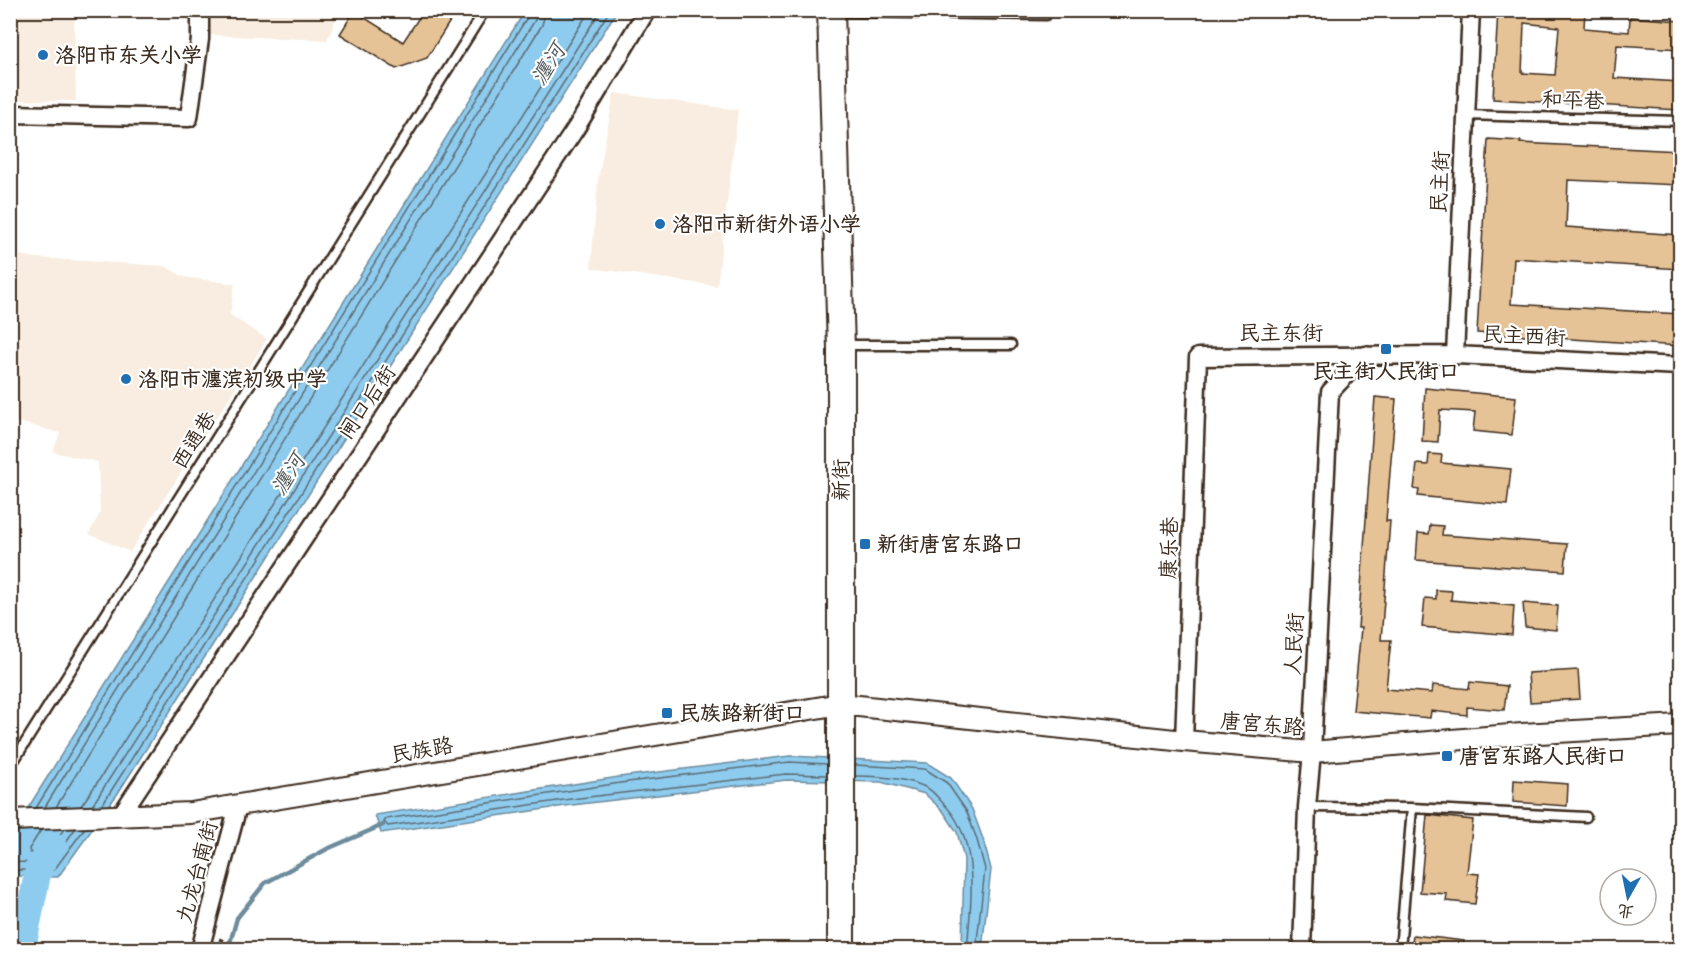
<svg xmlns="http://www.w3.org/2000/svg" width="1691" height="960" font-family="Sriracha,'LXGW WenKai TC',sans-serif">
	<rect width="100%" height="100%" fill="#fff"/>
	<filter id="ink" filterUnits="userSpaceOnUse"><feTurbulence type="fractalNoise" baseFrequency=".0167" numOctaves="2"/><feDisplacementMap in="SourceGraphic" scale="12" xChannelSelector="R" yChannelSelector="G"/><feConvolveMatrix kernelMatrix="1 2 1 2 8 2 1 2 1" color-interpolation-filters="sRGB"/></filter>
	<g filter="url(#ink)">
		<path fill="#f8ede0" d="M11,10L74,11L76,101L11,100Z
			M209,11V10L340,11L327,40L209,35Z
			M614,93L738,110L717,286L591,268L598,180Z
			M13,254L37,258L165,266L184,277L235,284L230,315L267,339L130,552L89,534L100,513L98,462L53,452L60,433L11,420L10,277Z"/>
		<path fill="#8eccef" stroke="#6d8b9b" stroke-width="1.5" d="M525,11H617L118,793L58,877L11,876L10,837Z
			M790,756L927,763L951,778L972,809L983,839L991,869L982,949H962L964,859L957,832L943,811L925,794L881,782L787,780L572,805L381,833L375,815L619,777Z"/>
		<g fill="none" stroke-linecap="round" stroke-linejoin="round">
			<path stroke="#5c6b72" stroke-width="1.5" d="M827,764L790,762L620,783L386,819L384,822L388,826L571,799L786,774L827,775
				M855,765L925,769L947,783L967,812L977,840L985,869L976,950
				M855,776C877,776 908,778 927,788C933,791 937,797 941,801C981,838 971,900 967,950
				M102,805L610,10
				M81,806L99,780L590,10
				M92,806L601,10
				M45,807L535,20L537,10
				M56,807L542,25L546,10
				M36,808L528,16L529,10
				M41,830L29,849L30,853H47L64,829
				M10,862L51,863L75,829
				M10,870H54L85,828"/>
			<path stroke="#6d8b9b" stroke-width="4.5" d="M228,950L237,918L265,883L327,849L383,825"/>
			<path stroke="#8eccef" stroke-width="27" d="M22,950L39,867L53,846"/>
		</g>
		<path fill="#e6c397" stroke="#3b2a1e" stroke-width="1.5" fill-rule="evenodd" d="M424,10H457L427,58L396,69L340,34L354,11L403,42Z
			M1498,10H1585L1584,28L1629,32L1630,17L1680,21V49L1617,45L1614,78L1680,82V110L1493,99ZM1524,23L1559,27L1555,75L1522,73Z
			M1488,139L1521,141L1520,143L1680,151V185L1568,180L1566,227L1680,235V269L1514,258L1511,304L1680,314V346L1477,333Z
			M1425,388L1516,397L1512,435L1473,431L1475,412L1440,410L1438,442L1422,441Z
			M1375,397L1396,399L1386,521H1390L1381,640H1391L1386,689L1432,693L1433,685L1469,689L1470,682L1507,686L1504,710L1467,707V715L1431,711L1430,718L1353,711L1361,628H1358Z
			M1429,454L1442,455L1441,463L1511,469L1507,505L1418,496L1419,490L1414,489L1417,464L1428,465Z
			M1430,525L1443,526L1442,535L1567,544L1565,571L1416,560L1418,533L1429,534Z
			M1436,590L1452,591L1451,600L1514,606L1512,635L1422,627L1425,598L1436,599Z
			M1523,603L1558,606L1556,630L1525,627Z
			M1578,670L1580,699L1530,702L1528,673Z
			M1514,780L1568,784L1567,806L1513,802Z
			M1427,815L1473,820L1467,873L1479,874L1475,904L1446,901L1447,894L1420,892Z
			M1413,935L1464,941V950H1411Z"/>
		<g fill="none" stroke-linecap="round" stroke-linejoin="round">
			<defs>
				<path id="service" d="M847,12L1046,15
					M1465,115L1680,121
					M854,345H1011
					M10,767L485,10
					M1307,807L1412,808L1586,817
					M1303,946L1326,950
					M1400,950L1412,808"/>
				<path id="minor" d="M10,114L189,118L200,39V10
					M1455,355L1471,10
					M1184,741L1198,357L1455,355L1680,366
					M120,816L576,128L647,10
					M200,950L238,806
					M1302,950L1307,807L1312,752L1330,392L1365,355"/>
				<path id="tertiary" d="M10,820L191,813L840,704L1184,741L1312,752L1522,734L1680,725"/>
				<path id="primary" d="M831,10L841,349V950"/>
			</defs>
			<use href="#service" stroke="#3b2a1e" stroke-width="13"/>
			<use href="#minor" stroke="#3b2a1e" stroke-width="21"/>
			<use href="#tertiary" stroke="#3b2a1e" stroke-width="24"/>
			<use href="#primary" stroke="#3b2a1e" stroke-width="30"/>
			<path stroke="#3b2a1e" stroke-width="3" stroke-dasharray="4.5 4.5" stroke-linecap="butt" d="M219,939L240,947"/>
			<use href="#service" stroke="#fff" stroke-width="8"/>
			<use href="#minor" stroke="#fff" stroke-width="16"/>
			<use href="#tertiary" stroke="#fff" stroke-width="20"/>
			<use href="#primary" stroke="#fff" stroke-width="26"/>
		</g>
	</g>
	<g fill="#1f6fb2" stroke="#fff" stroke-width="2">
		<circle cx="43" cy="55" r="6"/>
		<circle cx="660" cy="224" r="6"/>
		<rect x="1380" y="343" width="12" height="12" rx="3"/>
		<circle cx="126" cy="379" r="6"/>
		<rect x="859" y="538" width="12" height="12" rx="3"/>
		<rect x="661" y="707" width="12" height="12" rx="3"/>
		<rect x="1441" y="750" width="12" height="12" rx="3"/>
	</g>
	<g text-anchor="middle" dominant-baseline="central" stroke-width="4.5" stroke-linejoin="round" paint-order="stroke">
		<g font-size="21" font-weight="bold" fill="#3b2a1e" stroke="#fff" text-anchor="start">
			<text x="55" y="55">洛阳市东关小学</text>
			<text x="672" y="224">洛阳市新街外语小学</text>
			<text x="1386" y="371" text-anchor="middle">民主街人民街口</text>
			<text x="138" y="379">洛阳市瀍滨初级中学</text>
			<text x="877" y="544">新街唐宫东路口</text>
			<text x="679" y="713">民族路新街口</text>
			<text x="1459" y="756">唐宫东路人民街口</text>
		</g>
		<g font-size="21" fill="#3b2a1e" stroke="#fff">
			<text transform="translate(1573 100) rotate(2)">和平巷</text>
			<text transform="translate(1440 182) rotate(-87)">民主街</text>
			<text x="1281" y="333">民主东街</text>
			<text transform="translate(1524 336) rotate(3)">民主西街</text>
			<text transform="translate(367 402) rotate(-56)">闸口后街</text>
			<text transform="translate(194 440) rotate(-58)">西通巷</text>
			<text transform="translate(841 480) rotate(-90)">新街</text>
			<text transform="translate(1169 548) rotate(-88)">康乐巷</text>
			<text transform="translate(1294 644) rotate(-87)">人民街</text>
			<text transform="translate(1262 724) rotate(5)">唐宫东路</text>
			<text transform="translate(422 750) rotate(-10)">民族路</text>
			<text transform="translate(197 872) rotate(-75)">九龙台南街</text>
		</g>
		<g font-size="22" font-style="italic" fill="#545b5d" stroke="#fff">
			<text transform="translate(548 64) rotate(-58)">瀍河</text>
			<text transform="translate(288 474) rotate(-58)">瀍河</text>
		</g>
	</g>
	<rect width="1691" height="960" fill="none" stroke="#fff" stroke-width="36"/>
	<rect x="18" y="18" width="1655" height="924" fill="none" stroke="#3b2a1e" stroke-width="2" filter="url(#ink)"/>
	<g transform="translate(1628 897) rotate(189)"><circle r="28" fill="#ffffff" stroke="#b1aaa5" stroke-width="1.5"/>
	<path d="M0-4.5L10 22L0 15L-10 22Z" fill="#1f6fb2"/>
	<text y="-9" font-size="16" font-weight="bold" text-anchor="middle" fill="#3b2a1e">北</text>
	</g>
</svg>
